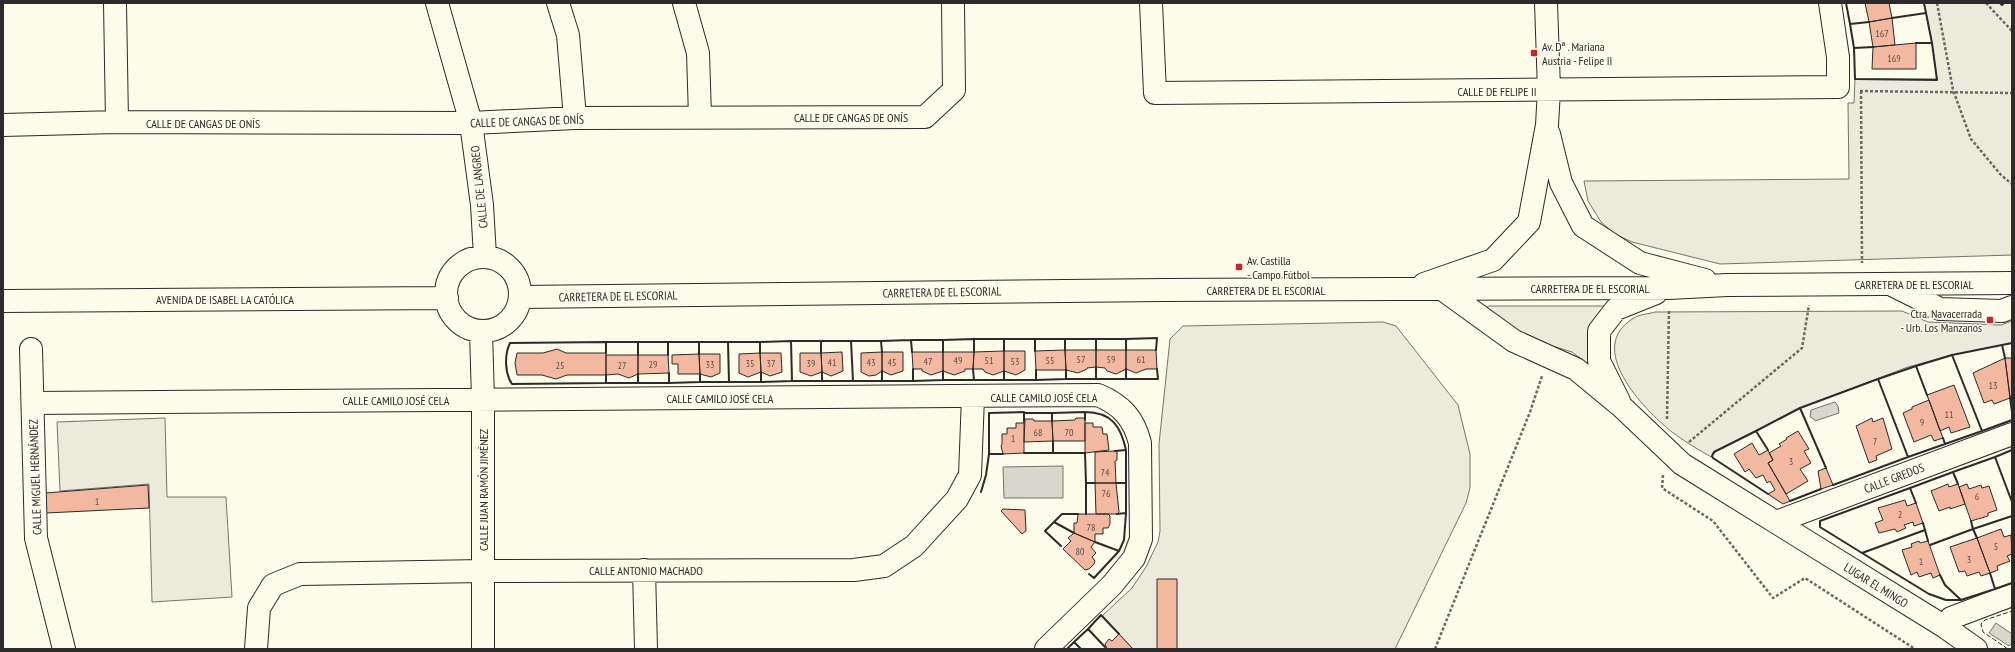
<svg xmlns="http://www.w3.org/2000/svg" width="2015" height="652" font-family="'PT Sans Narrow',sans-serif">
	<rect width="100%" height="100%" fill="#fdfbea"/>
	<path fill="#ecebdb" stroke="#74746e" d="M1924,3H2000L2002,5L2004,3H2012V255L1720,264L1632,242L1615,234L1601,222L1588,201L1584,181L1849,179L1848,103H1854L1855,79H1937L1932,43Z
		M1489,306H1604L1592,367L1572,352L1526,338L1489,310L1487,307Z
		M1902,311L1928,322L2001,325L2012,321V343L1952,355L1908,367L1800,408L1714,452L1712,456L1713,458C1699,450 1685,442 1672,432C1643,409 1584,347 1634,318C1640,314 1649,314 1655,312Z
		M1383,322L1396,326L1458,405L1470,454V488L1466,503L1395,649H1133L1102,616L1132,588L1146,567L1158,542L1160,531L1159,444L1170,339L1183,326Z
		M165,418L167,497H226L232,597L152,602L149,484L60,491L57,422Z"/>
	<path fill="#d8d7c9" stroke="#74746e" d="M1835,402L1838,406L1839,413L1815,421L1814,419L1810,417L1811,410Z
		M1063,466V498H1004L1003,467Z
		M1996,623L2012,634V643L2009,646L1989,633Z"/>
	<path fill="#f2b8a0" stroke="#2b2b2b" d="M1865,3H1889L1892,18L1869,22Z
		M1892,18L1895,45L1873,47L1869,22Z
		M1916,43V69H1872L1873,47Z
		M557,349L566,353H606V375H567L556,379L542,375H517L515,363L517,353H543Z
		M1065,350H1096V367L1087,368V369L1078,373L1066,370Z
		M1065,350L1066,370H1036L1035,351Z
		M1096,350H1126V369L1116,374L1107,371L1105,368L1096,367Z
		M1126,350H1156L1157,369H1146L1136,373L1126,369Z
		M1004,351H1025V370L1016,375L1004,371Z
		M1004,351V371L993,375L985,372L983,369H973L974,352Z
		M842,352L843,371L831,376L822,372L821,353Z
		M882,352H903V371L891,375L882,371Z
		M882,352V371L876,375L869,376L861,372V353Z
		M912,352H943V371L931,375L922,371V369H913Z
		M943,352H974L973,369H965V371L954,375L943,371Z
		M760,353H781L782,372L770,376L761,372Z
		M760,353L761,372L748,377L739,373V354Z
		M800,353H821L822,372L811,376L800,372Z
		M699,354H720V373L711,377L700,374Z
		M699,354L700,374H678V364H672V355Z
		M606,355H638V374L629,378L618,374L606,375Z
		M638,355H668L669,373L638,374Z
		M2005,358L2010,398L1994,404L1992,400L1984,403L1973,373Z
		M2005,358H2012V396L2010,397Z
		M1954,385L1970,427L1951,433L1949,427L1940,431L1927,395Z
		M1929,400L1943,438L1934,441L1931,435L1914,442L1903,413L1912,409V407Z
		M1076,418H1084L1085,420V441H1053L1052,421L1075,420Z
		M1872,418L1873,422L1883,418L1892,449L1876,456L1877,460L1869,463L1856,426Z
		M1025,419H1033L1034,421H1052L1053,441L1024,442Z
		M1016,423H1024V453L1003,454L1001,446L1002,444V434H1007V428H1016Z
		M1085,423H1093V427H1102L1103,434H1107L1109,450L1085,453Z
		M1798,431L1809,449L1804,451L1811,463L1800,469L1808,481L1786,494L1768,463L1773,460L1769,453L1781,446L1779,444L1787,439L1786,438Z
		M1752,443L1759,455L1768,450L1773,460L1768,463L1790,501L1783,504L1768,494L1775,490L1770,481L1767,483L1763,475L1756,478L1749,469L1745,472L1734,454Z
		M1115,451L1117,452V460L1115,461L1116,483H1095V452Z
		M1826,468L1833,485L1821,489L1818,471Z
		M1095,483H1116L1119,512L1117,514H1096Z
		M1948,484L1949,487L1958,484L1965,504L1950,509V507L1939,511L1931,491Z
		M1967,484L1969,489L1981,485L1982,488L1989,486L1997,510L1988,513V516L1971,521L1959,487Z
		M148,485L149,508L46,513L45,493Z
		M1905,500L1907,506L1916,503L1923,523L1914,526L1913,522L1904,525L1906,528L1897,532L1895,529L1879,533L1875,523L1883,520L1878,508Z
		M1003,509L1025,510L1026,531L1022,534L1001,511Z
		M1078,514H1108L1110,516V524L1108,528H1103V534H1095V542L1074,533V523H1077Z
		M2001,529L2004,537L2011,535L2012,554L2007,556L2010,561L1997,566L1998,570L1990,573L1977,538Z
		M1074,533L1095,542L1091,547L1096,553L1092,557L1095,561L1094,564L1089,569L1085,570L1063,549L1071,541L1068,538Z
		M1977,538L1990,573L1981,576L1979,572L1967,576L1965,571L1959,572L1950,547Z
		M1919,541L1920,543L1928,541L1940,575L1933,578L1931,573L1919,577L1917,572L1911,575L1902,550L1912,547L1911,544Z
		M1157,579H1177V649H1157Z
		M1119,634L1133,649H1107L1105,644L1109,639L1112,641Z"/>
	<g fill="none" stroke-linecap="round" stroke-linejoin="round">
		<defs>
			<path id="minor" d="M115,3L117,122
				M437,3L471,123L482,205L485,256
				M558,3L568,35L575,118
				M684,3L698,53L700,117
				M1151,3L1155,93L1838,87V57L1830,3
				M3,125L117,122L471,123L575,118L925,117L954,90L953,3
				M1549,134L1561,183L1583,226L1640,263L1705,280
				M446 294a37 37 0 1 1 74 0a37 37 0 1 1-74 0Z
				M1424,284L1493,260L1529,222L1547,125L1549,90L1546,3
				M1894,286L1940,309L2002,311L2012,307
				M1442,289L1514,341L1576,369L1622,407L1682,464L1945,627L1976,649
				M520,297L1164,290L1669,288L1727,285L2012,283
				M3,301L447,298
				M481,331L483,400V649
				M31,349L36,538L64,649
				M1619,401L1599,361V331L1616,309L1656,293
				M33,403L1098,395C1122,405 1134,419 1140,443L1141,539L1134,558L1112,585L1046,649
				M1776,522L2012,434
				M644,570L646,649
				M1945,627L1951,618L2012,595
				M256,649L259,608L273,585L300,574L483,571L854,570L884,566L914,546L957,499L970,475L973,397"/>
		</defs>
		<use href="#minor" stroke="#2b2b2b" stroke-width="24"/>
		<path stroke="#6a6964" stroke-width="2.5" stroke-dasharray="3 2" stroke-linecap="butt" d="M1937,3L1953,90L1971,139L2001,175L2012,184
			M1986,3L2012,31
			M1860,91L2012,93
			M1861,91L1862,263
			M1667,419L1669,309
			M1689,442L1802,348L1809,305
			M1663,475L1662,488L1713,521L1773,598L1805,578L1915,649
			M1435,649L1530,412L1542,376"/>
		<use href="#minor" stroke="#fdfbea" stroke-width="22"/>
		<path stroke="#2b2b2b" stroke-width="1" stroke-dasharray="5 2" stroke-linecap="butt" d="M2008,649L1983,632L1981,624L1985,620L2012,611"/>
		<path stroke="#2b2b2b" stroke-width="2" d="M1846,3L1850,24
			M1924,3L1926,13
			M2000,3L2002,5L2004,3
			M1892,18L1926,13L1932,43
			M1873,47L1854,48L1855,79L1937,80L1932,43H1916
			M1854,48L1850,24L1869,22
			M821,341H791L792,381H822
			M881,341H851L853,381H882
			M606,342L510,343C504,355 505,374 512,384L606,383
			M760,342H728L729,382H761
			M2002,345L2012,343
			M1065,350V339H1096
			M1096,350V339H1126
			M1126,350V339L1157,338L1156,350
			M1004,351V339H1035
			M1035,351V339H1065
			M882,352L881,341L911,340
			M912,352L911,340H943
			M943,352V340L974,339
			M974,352V339H1004
			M606,353V342H638
			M760,353V342L791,341
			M821,353V341H851
			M699,354V342H728
			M638,355V342H668
			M668,355V342H699
			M1952,355L2002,345L2005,358
			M1916,366L1952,355L1982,431L1945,444
			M1096,367V379H1126
			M913,369V381L943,380
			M973,369L974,380H1004
			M1126,369V379H1158L1157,369
			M1036,370V380L1066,379
			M1066,370V379H1096
			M882,371V381H913
			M943,371V380H974
			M1004,371V380H1036
			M761,372V382L792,381
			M822,372V381H853
			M669,373V383L700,382
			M638,374V383H669
			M700,374V382H729
			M606,375V383H638
			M1878,379L1916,366L1927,395
			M2010,398L2012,412
			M1800,408L1878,379L1908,457L1833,485
			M1085,412C1112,412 1121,427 1126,450L1115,451
			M1024,413H1052V421
			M1052,413L1085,412V420
			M1756,431L1800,408L1826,468
			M1982,431L2012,420
			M1768,450L1756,431L1714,452L1712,456L1713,458L1768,494
			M2012,450L1995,457L2012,502
			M1024,453H1053V441
			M1053,453H1085L1086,483H1095
			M1003,454H989V413L1024,412V422
			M1908,457L1945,444L1943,438
			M1086,483V514
			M1116,483H1126V450
			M1958,484L1953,472L1995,457
			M981,492L986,475L989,454
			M1790,501L1821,489
			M1916,503L1910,488L1953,472
			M1117,514L1126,513V483
			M1054,522L1045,531L1061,546
			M1923,523L1925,530
			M1074,533L1054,522L1062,514H1078
			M1977,538L1973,529L2012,516
			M1928,541L1925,530L1862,553L1929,594L1946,600H1961
			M1095,542L1119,551L1124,540L1126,513
			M1930,545L1973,529L1971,521
			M1862,553L1820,527V521L1910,488
			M1990,573L1995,589L2012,583
			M1089,574L1094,578L1119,551
			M1940,575L1945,585L1961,600L1995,589
			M1105,647L1088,629L1101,615L1119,634
			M1067,649L1074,642
			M1081,649L1074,642L1088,629"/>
	</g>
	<g fill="#c62828" stroke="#fdfbea" stroke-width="1.5">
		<rect x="1530" y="49" width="8" height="8" rx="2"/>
		<rect x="1235" y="263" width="8" height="8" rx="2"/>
		<rect x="1986" y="316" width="8" height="8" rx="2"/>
	</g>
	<g text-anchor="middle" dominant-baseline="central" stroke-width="3" stroke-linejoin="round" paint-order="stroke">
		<g font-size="10" fill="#5d4e48">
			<text x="1882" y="33">167</text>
			<text x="1894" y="58">169</text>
			<text x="1081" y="359">57</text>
			<text x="1111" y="359">59</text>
			<text x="1141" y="359">61</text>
			<text x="958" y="360">49</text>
			<text x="989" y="360">51</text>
			<text x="1050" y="360">55</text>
			<text x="928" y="361">47</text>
			<text x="1015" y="361">53</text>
			<text x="832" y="362">41</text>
			<text x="871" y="362">43</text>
			<text x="892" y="362">45</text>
			<text x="750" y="363">35</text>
			<text x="771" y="363">37</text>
			<text x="811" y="363">39</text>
			<text x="653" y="364">29</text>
			<text x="710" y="364">33</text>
			<text x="560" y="365">25</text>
			<text x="622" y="365">27</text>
			<text x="1993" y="385">13</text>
			<text x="1949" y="414">11</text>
			<text x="1922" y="422">9</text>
			<text x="1038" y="432">68</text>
			<text x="1069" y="432">70</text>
			<text x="1013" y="438">1</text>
			<text x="1875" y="441">7</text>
			<text x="1791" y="461">3</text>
			<text x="1105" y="472">74</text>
			<text x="1106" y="493">76</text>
			<text x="1977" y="496">6</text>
			<text x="97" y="501">1</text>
			<text x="1900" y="514">2</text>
			<text x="1091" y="527">78</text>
			<text x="1996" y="546">5</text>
			<text x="1080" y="551">80</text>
			<text x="1969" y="559">3</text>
			<text x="1921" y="561">1</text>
		</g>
		<g font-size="12" fill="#2b2b2b" stroke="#fdfbea" text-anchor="start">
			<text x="1542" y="46">Av. Dª . Mariana<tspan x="1542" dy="14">Austria - Felipe II</tspan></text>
			<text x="1247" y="260">Av. Castilla<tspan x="1247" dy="14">- Campo Fútbol</tspan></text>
			<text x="1982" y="313" text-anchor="end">Ctra. Navacerrada<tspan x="1982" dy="14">- Urb. Los Manzanos</tspan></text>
		</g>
		<g font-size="12" fill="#2b2b2b" stroke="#fdfbea">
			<text x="1497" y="91">CALLE DE FELIPE II</text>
			<text x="851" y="117">CALLE DE CANGAS DE ONÍS</text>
			<text transform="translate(527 121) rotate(-2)">CALLE DE CANGAS DE ONÍS</text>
			<text x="203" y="123">CALLE DE CANGAS DE ONÍS</text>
			<text transform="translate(479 187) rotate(-96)">CALLE DE LANGREO</text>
			<text x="1914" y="284">CARRETERA DE EL ESCORIAL</text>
			<text x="1590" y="288">CARRETERA DE EL ESCORIAL</text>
			<text x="1266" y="290">CARRETERA DE EL ESCORIAL</text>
			<text transform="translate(942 292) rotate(-1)">CARRETERA DE EL ESCORIAL</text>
			<text transform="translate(618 296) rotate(-1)">CARRETERA DE EL ESCORIAL</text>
			<text x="225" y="299">AVENIDA DE ISABEL LA CATÓLICA</text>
			<text x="1044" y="397">CALLE CAMILO JOSÉ CELA</text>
			<text x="720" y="398">CALLE CAMILO JOSÉ CELA</text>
			<text x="396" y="400">CALLE CAMILO JOSÉ CELA</text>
			<text transform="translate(35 477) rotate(-92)">CALLE MIGUEL HERNÁNDEZ</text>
			<text transform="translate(1894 478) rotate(-21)">CALLE GREDOS</text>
			<text transform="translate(483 490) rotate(-90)">CALLE JUAN RAMÓN JIMÉNEZ</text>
			<text x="646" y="570">CALLE ANTONIO MACHADO</text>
			<text transform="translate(1876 585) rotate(32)">LUGAR EL MINGO</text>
		</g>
	</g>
	<rect width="2015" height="652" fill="none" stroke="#2b2b2b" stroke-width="8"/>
</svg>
